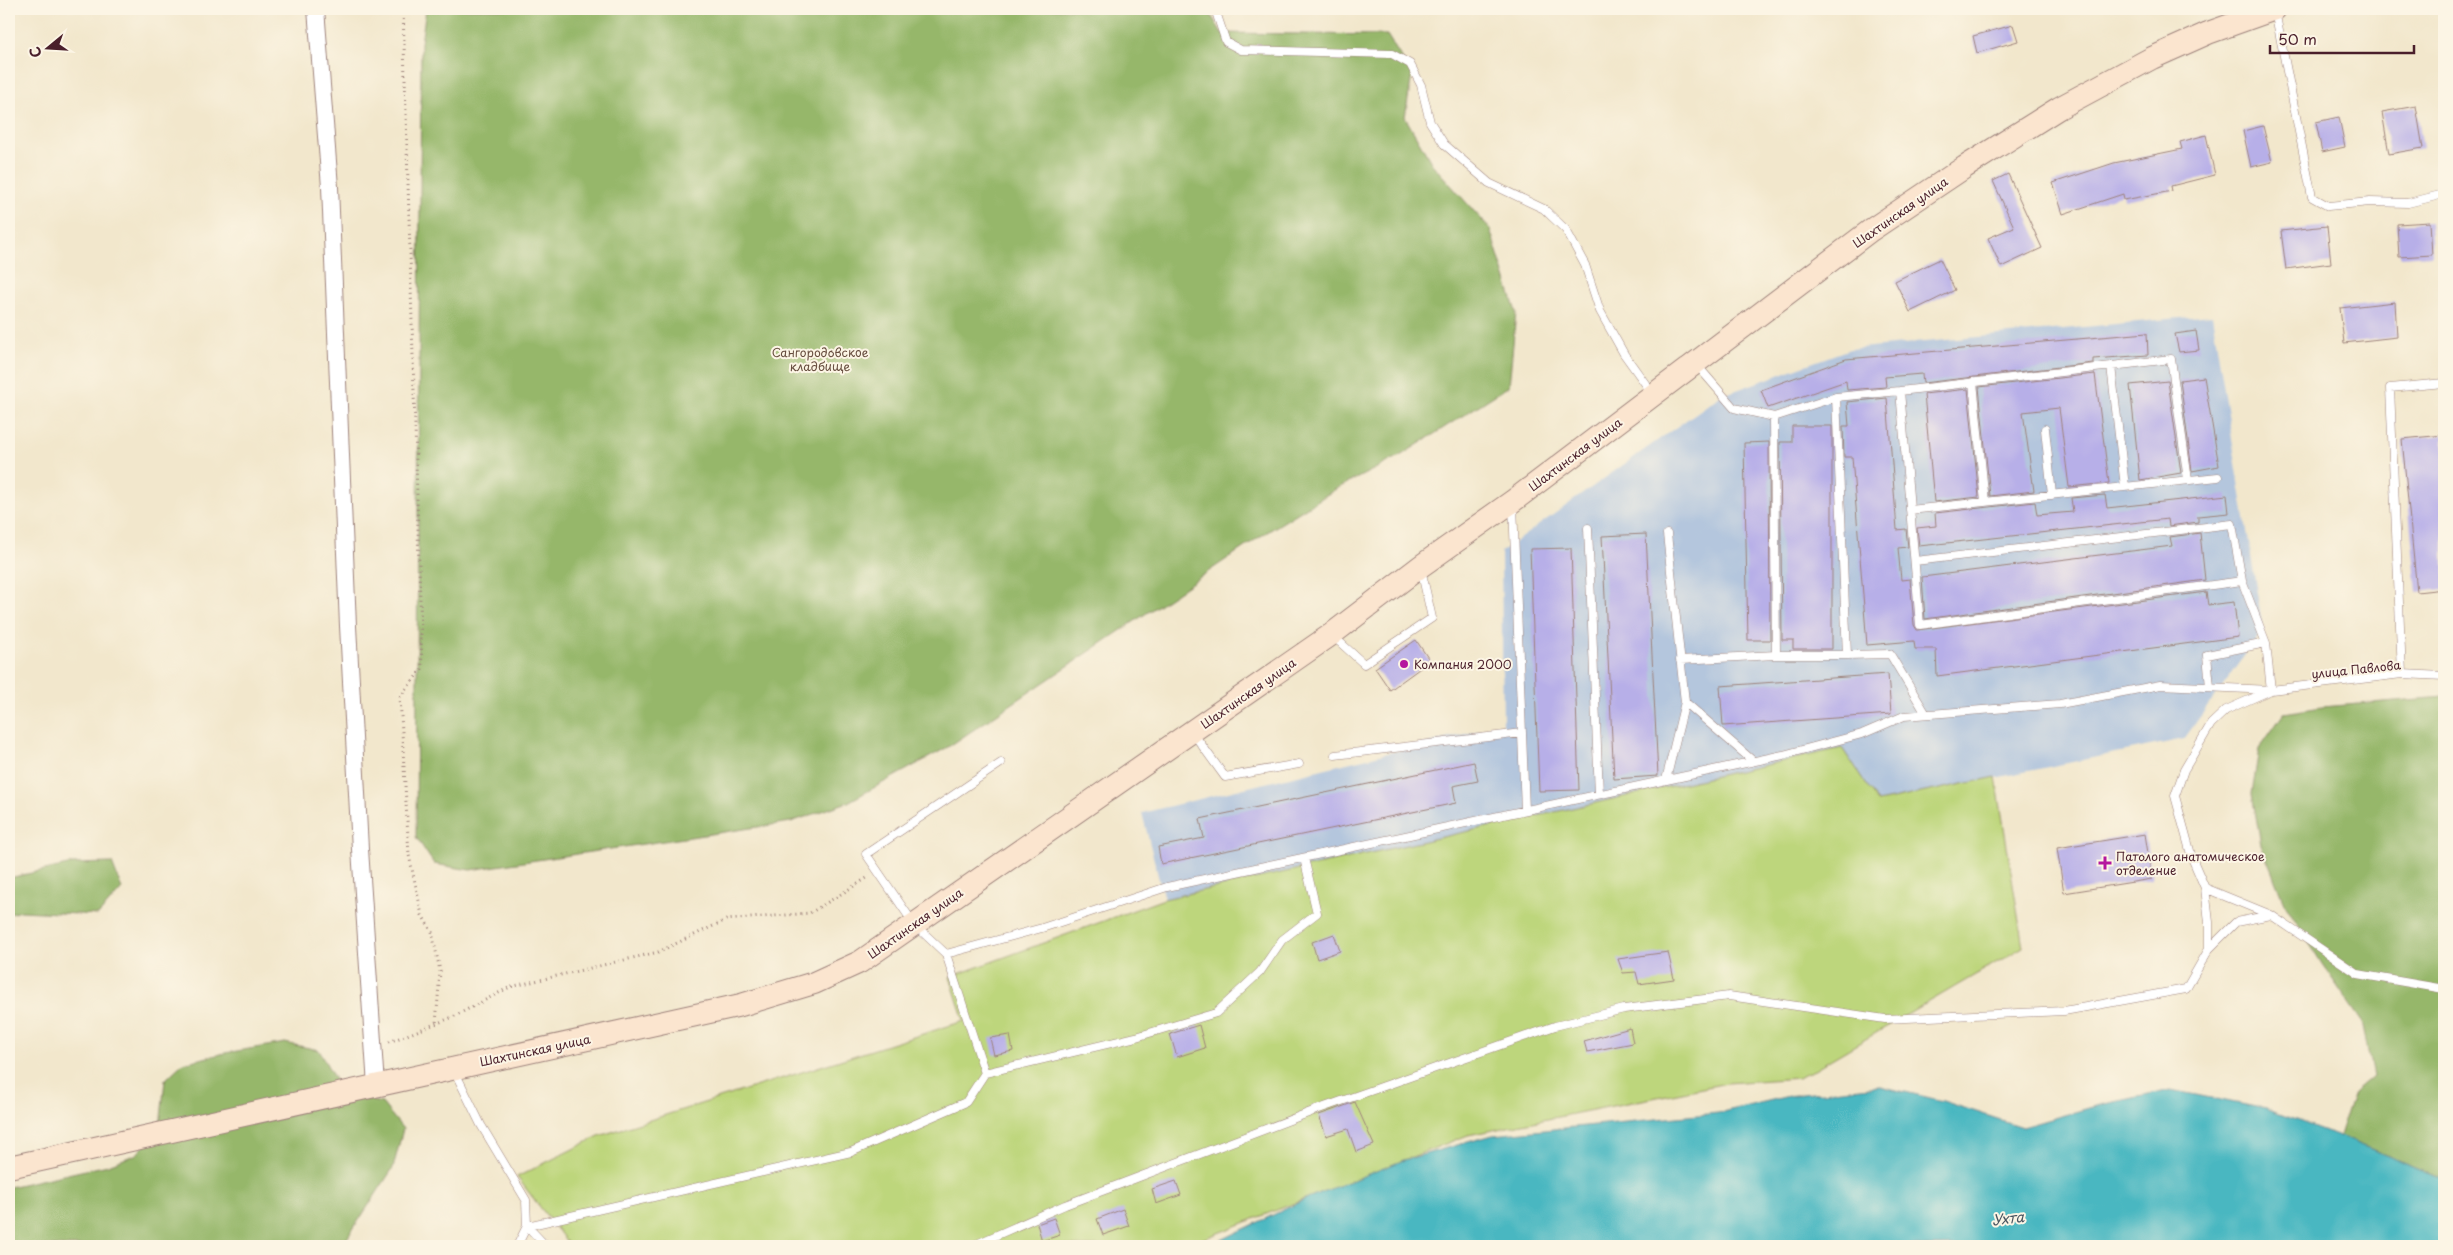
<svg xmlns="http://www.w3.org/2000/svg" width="2453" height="1255" font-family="'Playpen Sans',sans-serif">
	<rect width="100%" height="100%" fill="#fcf5e5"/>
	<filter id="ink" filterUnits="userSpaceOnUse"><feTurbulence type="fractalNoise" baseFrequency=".02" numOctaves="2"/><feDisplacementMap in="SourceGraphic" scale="10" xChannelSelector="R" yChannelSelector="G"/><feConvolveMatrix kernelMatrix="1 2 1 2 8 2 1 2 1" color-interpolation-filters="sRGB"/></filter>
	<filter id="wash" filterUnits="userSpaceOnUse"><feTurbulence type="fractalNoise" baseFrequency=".0096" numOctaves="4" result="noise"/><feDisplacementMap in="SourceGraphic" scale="20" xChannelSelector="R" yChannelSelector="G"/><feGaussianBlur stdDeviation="1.12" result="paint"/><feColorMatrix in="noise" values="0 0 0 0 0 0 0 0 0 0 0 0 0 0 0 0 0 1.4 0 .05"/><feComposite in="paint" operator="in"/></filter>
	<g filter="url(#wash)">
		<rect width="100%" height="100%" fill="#f2e7cc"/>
		<path fill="#b4c6dd" d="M2212,315L2263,630L2184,739L1878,802L1841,748L1164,899L1142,813L1503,725L1501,552L1720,396L1850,349Z"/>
		<path fill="#bdd67b" stroke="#847a53" d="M1842,748L1878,802L1996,777L2023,947L1799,1078L1727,1083L1468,1135L1185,1246H570L517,1177L599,1136L964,1021L950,977L1164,899Z"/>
		<path fill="#96b76b" stroke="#706b4b" d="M426,9H1207L1222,33L1387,35L1412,75L1405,117L1432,164L1490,229L1516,312L1509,386L1400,456L1336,489L1264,534L948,747L848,802L791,822L470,870L434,864L416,837L421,43Z
			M2444,697V1179L2339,1136L2354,1092L2373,1076L2362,1022L2322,964L2284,902L2261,845L2252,794L2259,749L2284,713L2322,707Z
			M112,863L122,889L98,915L21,911L9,914V878L72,864Z
			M285,1043L319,1050L343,1095L382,1103L403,1129L393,1168L342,1246H9V1187L108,1165L137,1154L160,1127L165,1080L183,1063L225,1053Z"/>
		<path fill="#48b7c1" stroke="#496b76" d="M1880,1086L1943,1101L2022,1127L2096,1106L2171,1090L2266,1109L2339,1136L2444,1179V1246H1209L1310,1197L1404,1160L1493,1135L1718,1113L1793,1095Z"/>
		<g id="blocks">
			<path fill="#b7afe8" d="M2013,25L2018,41L1977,53L1973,36Z
				M2416,106L2423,148L2389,154L2382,112Z
				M2339,117L2345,147L2322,152L2316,122Z
				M2263,126L2272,162L2251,167L2243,131Z
				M2206,135L2215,175L2171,186L2172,191L2124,200L2123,194L2063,214L2053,183L2114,163L2182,149L2180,142Z
				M2008,174L2042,248L2001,267L1988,238L2014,227L1993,181Z
				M2430,222L2432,255L2399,257L2397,224Z
				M2327,226L2331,263L2286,269L2281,231Z
				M1940,259L1955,290L1910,312L1895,281Z
				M2395,302L2397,337L2344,343L2340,308Z
				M2196,331L2199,350L2179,352L2175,334Z
				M2147,333L2148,355L2093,359V363L1923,383L1922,374L1885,377L1886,387L1847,390L1846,381L1768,408L1761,390L1846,359Z
				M2095,374L2109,483L2069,487L2059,408L2023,412L2034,491L1990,496L1979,387Z
				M2204,377L2219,466L2192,471L2180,380Z
				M2168,381L2181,473L2140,480L2130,385Z
				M1968,389L1979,497L1934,502L1924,394Z
				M1887,398L1897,530L1906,529L1908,547L1898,548L1901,580L1910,579L1914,625L1917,630L2206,592L2208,605L2234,602L2238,637L1937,676L1936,649H1915L1914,641L1867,645L1852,457H1844L1843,426H1849L1847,402Z
				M1792,426H1832V649H1793V640H1782L1780,442H1792Z
				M2444,435V589L2417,592L2402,439Z
				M1769,442L1770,640H1748L1744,443Z
				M2105,495L2107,508L2227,495L2229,513L2198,516V522L2169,526L2168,519L1919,546L1917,528L1936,526L1935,513L2035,502L2037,515L2073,512L2071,498Z
				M2200,533L2205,580L1925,619L1922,577L2172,546L2170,537Z
				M1646,534L1658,776L1614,779L1602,536Z
				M1571,548L1579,790L1539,791L1530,549Z
				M1416,640L1430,661L1390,690L1375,668Z
				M1888,674L1891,714L1723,726L1720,686Z
				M1474,762L1478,781L1453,786L1456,803L1161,864L1158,847L1204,838L1200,819Z
				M2145,834L2152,879L2064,893L2057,848Z
				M1334,934L1340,951L1317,959L1312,942Z
				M1668,952L1674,979L1639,984L1636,972L1623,973L1618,959Z
				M1199,1025L1205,1048L1177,1057L1170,1034Z
				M1630,1028L1633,1043L1587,1052L1584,1041Z
				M1010,1035L1013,1051L994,1055L990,1038Z
				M1355,1102L1374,1145L1356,1152L1348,1129L1326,1136L1319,1115Z
				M1176,1181L1181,1195L1156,1204L1152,1189Z
				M1123,1209L1129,1226L1103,1235L1097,1219Z
				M1054,1218L1060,1235L1042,1241L1037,1224Z"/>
		</g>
	</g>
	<g filter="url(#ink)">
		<use href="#blocks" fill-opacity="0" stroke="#9e837c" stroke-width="1"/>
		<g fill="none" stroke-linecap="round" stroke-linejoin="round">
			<defs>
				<path id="lane" d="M1215,9L1226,42L1241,50L1392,54L1410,64L1421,85L1430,122L1444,144L1489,183L1544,209L1566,230L1585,265L1600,311L1624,354L1652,393
					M2275,11L2312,197L2328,206L2370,202L2408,203L2444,194
					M2111,366L2125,487
					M1973,382L1985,502
					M1900,391L2171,359L2188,480
					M1836,397L1900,391L1920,625L2242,581L2266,643L2207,655L2210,687
					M1774,417L1836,397L1847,655H1776
					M2045,429L2052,495
					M1513,505L1525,810
					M1910,510L2218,477
					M1588,528L1599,794
					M1915,561L2232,524L2242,581
					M1333,636L1364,664L1432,618L1421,569
					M2266,643L2271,690
					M1847,655L1890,654L1926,714
					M1680,660L1776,655L1774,417L1734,408L1696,364
					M2402,674L2390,388L2444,383
					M1685,702L1753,761
					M1193,733L1225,777L1299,764
					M1335,755L1522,733
					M1001,763L866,854L914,924L946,954L1042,928L1167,887L1783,755L1862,734L1904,716L2060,704L2160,685L2271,690L2402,674L2444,676
					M1666,780L1685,702L1667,534
					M2205,888L2271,915
					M2209,949L2236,922L2271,915L2358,974L2444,989
					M455,1072L481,1125L526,1200L527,1226L546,1246
					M985,1073L1136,1037L1216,1013L1260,972L1282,940L1317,913L1304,858
					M517,1246L527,1226L851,1152L966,1102L985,1073L946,954
					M972,1246L1065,1205L1316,1110L1555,1026L1624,1009L1729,996L1885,1019L2064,1011L2186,989L2209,949V922L2205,888L2192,858L2175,796L2184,770L2211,724L2226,710L2269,691"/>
				<path id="street" d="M316,9L330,187L348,626L360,849L376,1086"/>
				<path id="secondary" d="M9,1167L741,1005L814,983L860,962L1332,634L1421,566L1513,501L1871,230L1965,167L2059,108L2152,58L2208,33L2275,9"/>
			</defs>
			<use href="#lane" stroke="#9e837c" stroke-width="9"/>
			<use href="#street" stroke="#9e837c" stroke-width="18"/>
			<use href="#secondary" stroke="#9e837c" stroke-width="24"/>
			<path stroke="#9e837c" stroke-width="3" stroke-dasharray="1 4" stroke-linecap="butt" d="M403,9L422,669L400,697L409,855L422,915L432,932L440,971L436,1024
				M389,1042L453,1017L510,987L658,952L726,920L810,913L867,878"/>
			<use href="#lane" stroke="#fff" stroke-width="8"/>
			<use href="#street" stroke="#fff" stroke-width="16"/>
			<use href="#secondary" stroke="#fbe5cf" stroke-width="22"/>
		</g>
	</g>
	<g fill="#b5179e" stroke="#fcf5e5" stroke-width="2">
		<circle cx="1404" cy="664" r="5"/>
		<path d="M2102.5 855.5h5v5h5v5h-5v5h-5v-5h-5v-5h5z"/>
	</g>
	<g text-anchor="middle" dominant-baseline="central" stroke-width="4" stroke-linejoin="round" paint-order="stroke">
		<g font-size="12" fill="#4a1f2b" stroke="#fcf5e5">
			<text transform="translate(1900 212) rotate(-35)">Шахтинская улица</text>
			<text transform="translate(1575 454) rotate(-37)">Шахтинская улица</text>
			<text transform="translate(2356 669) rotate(-6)">улица Павлова</text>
			<text transform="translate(1248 693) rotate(-35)">Шахтинская улица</text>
			<text transform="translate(915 923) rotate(-35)">Шахтинская улица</text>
			<text transform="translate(535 1050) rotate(-12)">Шахтинская улица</text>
		</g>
		<g font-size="12" fill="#674d3f" stroke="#fcf5e5">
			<text x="820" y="352">Сангородовское<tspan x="820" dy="14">кладбище</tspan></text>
		</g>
		<g font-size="12" fill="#4a1f2b" stroke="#fcf5e5" text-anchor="start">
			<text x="1414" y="664">Компания 2000</text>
			<text x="2116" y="856">Патолого анатомическое<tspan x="2116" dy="14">отделение</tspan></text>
		</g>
		<g font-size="14" font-style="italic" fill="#495460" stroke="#fcf5e5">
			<text transform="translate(2008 1218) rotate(-6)">Ухта</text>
		</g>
	</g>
	<rect width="2453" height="1255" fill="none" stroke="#fcf5e5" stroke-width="30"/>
	<g transform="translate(48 48) rotate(252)" stroke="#fcf5e5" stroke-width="4" paint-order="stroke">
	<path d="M0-4L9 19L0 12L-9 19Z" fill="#4a1f2b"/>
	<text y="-8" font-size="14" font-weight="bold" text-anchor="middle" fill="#4a1f2b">С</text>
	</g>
	<path d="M2270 45v8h144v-8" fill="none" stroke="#4a1f2b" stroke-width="2.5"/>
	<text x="2278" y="45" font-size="15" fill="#4a1f2b" stroke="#fcf5e5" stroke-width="4" paint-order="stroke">50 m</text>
</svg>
